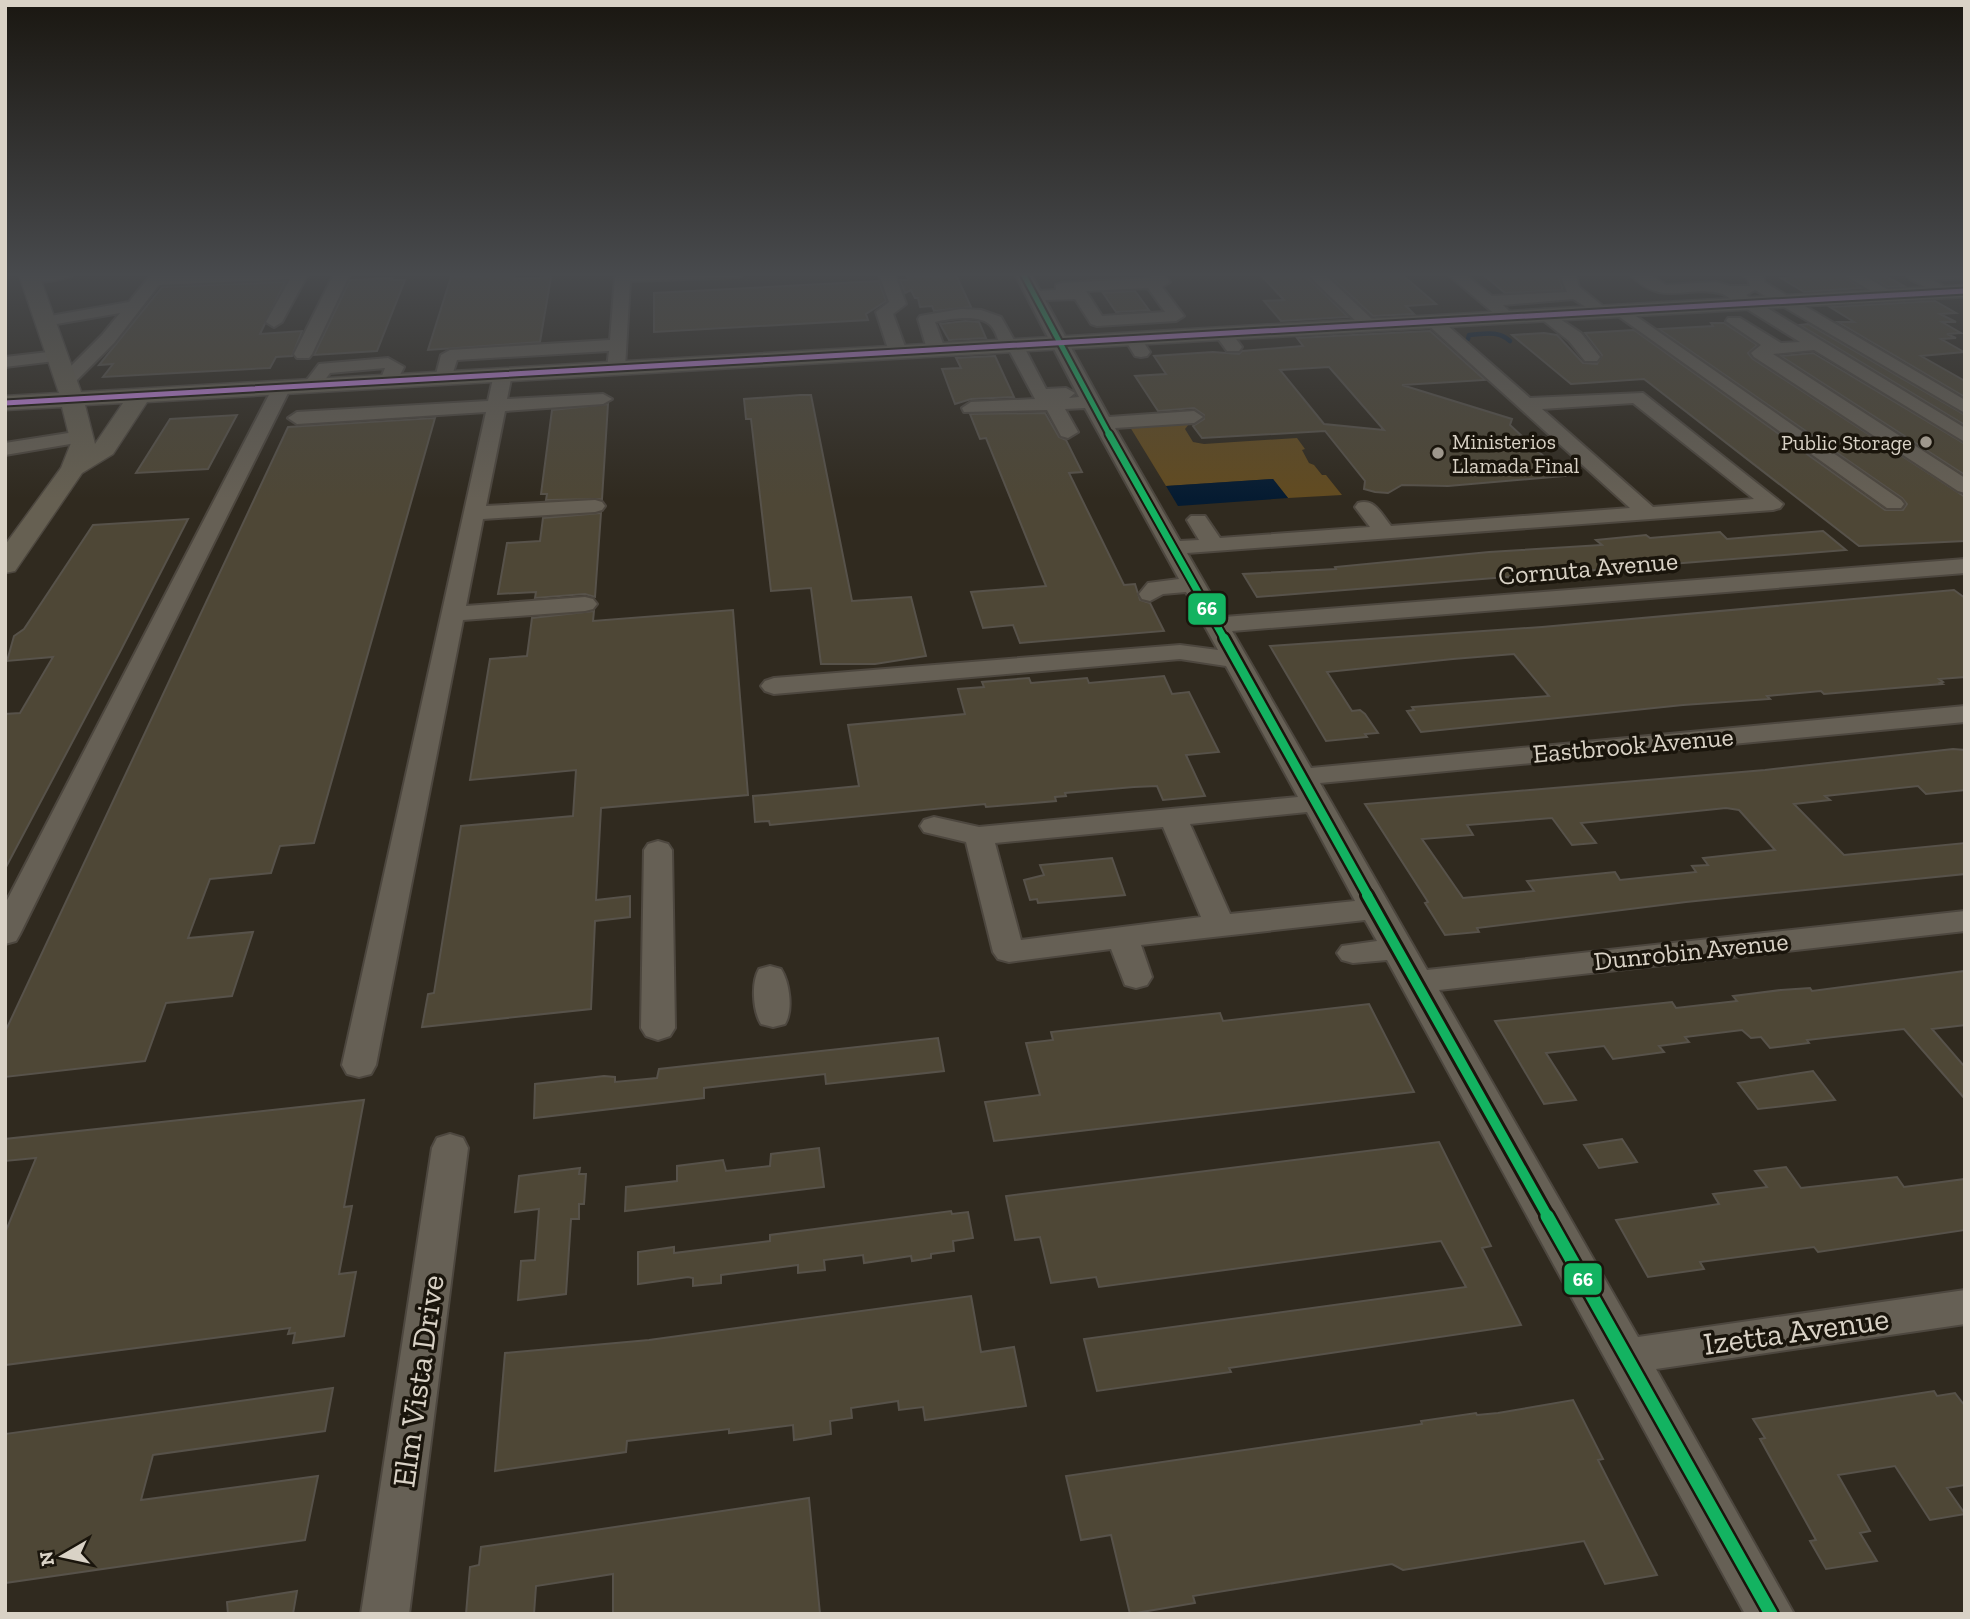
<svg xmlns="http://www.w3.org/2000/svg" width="1970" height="1619" font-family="'Zilla Slab',serif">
	<rect width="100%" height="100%" fill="#302a1f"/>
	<path fill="#624b20" d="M1189,424L1185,429L1193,442L1204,444L1297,438L1305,449L1302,450L1309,463L1314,465L1322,475H1326L1342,495L1288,498L1273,479L1166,486L1130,427Z"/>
	<path fill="#051b31" d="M1273,479L1288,498L1178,506L1166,486Z"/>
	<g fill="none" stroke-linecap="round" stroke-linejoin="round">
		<path stroke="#051b31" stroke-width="4.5" d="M1468,339L1469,335C1484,334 1498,330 1510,341"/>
	</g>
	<path fill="#4e4736" stroke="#57524a" stroke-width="2" fill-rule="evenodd" d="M1258,272H1302L1348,317L1281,321L1264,301L1284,300Z
		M1326,272H1399L1436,304L1406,306L1414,314L1373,316Z
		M1480,272H1557L1563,290L1505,293Z
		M1802,272H1837L1861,288L1804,292L1781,278L1809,276Z
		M1863,272H1878L1904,286L1888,287Z
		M515,274L514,279L551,277L540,342L428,350L451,277Z
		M956,275L971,307L934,311L932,306L920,307L918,298H915L911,290L905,293L900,280H908L907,277Z
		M392,278L391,280H405L377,351L314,355L350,280Z
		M879,281L886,301L866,314L868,320L654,332V293Z
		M285,282L260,334L302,331L292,356L276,357L270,368L103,377L113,364L99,365L162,287Z
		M1135,291L1149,310L1116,312L1103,293Z
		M1935,301L1956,313L1940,314L1956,322H1942L1961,333L1947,334L1956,338L1941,339L1964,352L1921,356L1965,381V397L1838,322H1854L1830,307Z
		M965,321L979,322L986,338L949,340L940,324Z
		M1711,323H1724L1757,345L1748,353L1753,359L1965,497V541L1859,546L1644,379L1571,384L1512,335L1544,333L1557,335L1583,363L1597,364L1602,355L1585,333L1634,330L1885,510H1903L1907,504L1902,498L1659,329L1713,326Z
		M1808,324L1965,415V425L1800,325Z
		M1430,331L1485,380L1402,385L1512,419L1510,425L1565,476L1448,486L1402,485L1388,493L1375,492L1364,489L1365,481L1325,431L1202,438L1193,426L1204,419V415L1194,408L1158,411L1135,376L1166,374L1154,356L1213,352L1239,354L1242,351L1303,346L1297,338ZM1329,367L1384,430L1324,424L1280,370Z
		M1813,353L1965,444V475L1781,356Z
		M995,356L1014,397L971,399L955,404L942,369L961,368L956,358Z
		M800,395H811L852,601L911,597L926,656L875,664H821L811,588L771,591L751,419H746L744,399Z
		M608,404L602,499L546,500L547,494H541L552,410Z
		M1045,413L1059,437L1066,440L1082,472L1069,473L1124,585L1135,584L1140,600L1150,603L1164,631L1020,643L1013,625L983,628L971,592L1046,586L986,438L980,439L970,414Z
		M237,415L208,469L136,473L170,419Z
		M435,418L314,843L280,846L271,873L210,879L188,938L253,932L232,996L166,1003L145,1061L5,1077V1032L288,427Z
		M601,513L595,597L585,594L535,598L536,592L498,594L507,543L540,541L543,518Z
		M188,519L120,652L5,869V714L20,713L53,657L7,661L14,636L24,629L93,525Z
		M1823,531L1846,550L1257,597L1243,574L1336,569L1335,567L1489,552L1602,545L1596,540L1646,535L1650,538L1720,532L1727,539Z
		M1954,590L1965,598V677L1939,679L1943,682L1940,683L1942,684L1824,694L1821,691L1767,696L1770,699L1683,705L1421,732L1407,711L1414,710L1412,707L1549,696L1514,654L1453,659L1327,672L1352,711L1360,710L1365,714L1378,733L1365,734L1367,737L1326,741L1270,646L1542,627Z
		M733,610L748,795L601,808L596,900L630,896V917L595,921L591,1009L422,1027L428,994L434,993L461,826L573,816L576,770L470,780L490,659L527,656L532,618L594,611L593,621Z
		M1164,676L1172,694L1189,692L1219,752L1186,755L1205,796L1163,800L1157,786L1134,787L1065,793L1066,796L1055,797L1056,801L986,807L985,804L770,825L769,821L755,822L753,796L859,786L848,725L965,714L958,689L984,687L982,682L1029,678L1031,683L1087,678L1089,683Z
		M1953,749L1965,750V790L1926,794L1918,786L1825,796L1830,800L1794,804L1844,855L1965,843V874L1686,902L1477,928L1479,932L1445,935L1425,903L1428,902L1365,804L1765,770ZM1726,808L1739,810L1775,850L1703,858L1708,865L1692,866L1696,872L1620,880L1615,872L1527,881L1534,891L1463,898L1422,839L1473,835L1467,825L1552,818L1572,845L1596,843L1581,823Z
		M1112,858L1125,895L1038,903L1037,899L1030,900L1024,880L1044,875L1040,865Z
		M1965,971V1025L1932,1029L1965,1067V1099L1904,1029L1807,1040L1809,1043L1770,1048L1761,1037L1751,1038L1742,1030L1685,1037L1689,1042L1659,1046L1664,1052L1613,1059L1604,1046L1546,1053L1576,1100L1544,1104L1495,1021L1672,1002L1676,1008L1737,1001L1733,996L1781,990L1810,988L1812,991Z
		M1369,1004L1414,1092L994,1141L985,1102L1040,1095L1026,1043L1053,1040L1051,1032L1220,1013L1223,1021Z
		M938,1038L944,1071L826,1084L825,1074L704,1088V1098L534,1118L535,1084L604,1076L615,1077V1082L657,1078L659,1069Z
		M1813,1071L1835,1100L1758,1109L1738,1083Z
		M364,1100L344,1207L352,1206L339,1274L356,1272L344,1336L293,1343L295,1333L288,1334L290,1328L5,1365V1233L36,1158L5,1161V1139Z
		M1622,1139L1637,1162L1599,1168L1584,1145Z
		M1439,1142L1491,1246L1482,1248L1521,1325L1229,1368L1231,1372L1097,1391L1084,1339L1466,1287L1441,1241L1099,1287L1096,1277L1051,1283L1040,1237L1015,1240L1006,1196Z
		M819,1148L824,1187L625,1211L626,1187L677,1181V1166L723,1160L726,1171L770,1166L771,1154Z
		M1786,1167L1801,1188L1897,1177L1904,1187L1965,1179V1230L1818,1252L1814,1247L1700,1262L1704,1269L1648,1277L1616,1220L1719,1204L1713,1194L1767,1187L1755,1171Z
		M580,1168L579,1174H586L584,1204H579V1219H571L566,1294L518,1300L521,1261L535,1260L539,1209L515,1212L519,1176Z
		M951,1211L952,1214L968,1212L973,1238L953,1241L954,1251L931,1254V1258L912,1261L911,1256L864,1263L863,1255L824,1260L825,1270L798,1273V1265L721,1275V1283L693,1286V1278L688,1277L638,1284V1252L674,1247V1253L770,1241V1235Z
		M971,1296L981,1352L1014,1347L1026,1406L925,1420L923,1407L899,1410L898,1401L851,1408L852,1418L830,1421L831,1434L794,1440L793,1425L729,1433V1429L627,1441L626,1452L495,1471L505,1353L649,1340Z
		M333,1388L325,1431L153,1455L141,1500L318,1476L305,1540L5,1583V1434Z
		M1934,1391L1937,1396L1955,1393L1965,1406V1485L1947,1488L1965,1514L1930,1520L1895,1466L1838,1475L1870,1531L1860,1533L1877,1561L1826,1569L1810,1541L1816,1540L1760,1439L1765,1438L1753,1419Z
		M1573,1400L1603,1459L1598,1460L1657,1575L1605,1584L1584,1541L1403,1570L1392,1564L1193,1596L1195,1603L1130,1614L1111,1535L1081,1540L1066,1476L1422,1424L1421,1421L1476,1413L1477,1415L1498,1413Z
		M809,1498L820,1614H613V1574L536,1586L534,1614H466L470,1567L479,1565L481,1547Z
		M297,1591L293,1614H228L227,1602Z"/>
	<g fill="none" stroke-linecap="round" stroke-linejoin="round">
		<defs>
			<path id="minor" d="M39,272H77C68,280 31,286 22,278L25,275Z
				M153,272H165L166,276L246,272L308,274L282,322L274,327L266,322L290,279L159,285L114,343L72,385H60L57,381L60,377L102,335L120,313L45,326L39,324L37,321L39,318L129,302Z
				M335,272H351L312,354L309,358H297L294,354Z
				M632,272H747L739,277L630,281L625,368L622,372L616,373L607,368L609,351L457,360L450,382L444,383L435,378L441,355L450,350L610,340L615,277L618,274Z
				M878,272H894L906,304L893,314L907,352L904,356L898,357L889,352L876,312L889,302Z
				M1014,272H1030L1040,291L1056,290V285L1062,283L1151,278L1150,272H1162L1170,282L1162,287L1184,316L1176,321L1097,326L1091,324L1075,299L1045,300L1109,417L1194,411L1203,417L1194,423L1115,428L1180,541L1199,540L1187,520L1191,516H1205L1220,538L1370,527L1355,507L1358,503C1375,498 1381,514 1391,526L1630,508L1427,324L1425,321L1427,318H1439L1530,398L1643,393L1783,504L1780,508L1773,510L1187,553L1224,617L1965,559V573L1232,631L1311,768L1965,706V722L1320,783L1427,970L1965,911V931L1439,990L1638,1337L1965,1290V1324L1656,1369L1794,1614H1745L1387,960L1353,963L1342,960L1337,953L1342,946L1377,941L1365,920L1141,945L1152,977L1147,985L1136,988L1125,985L1111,949L1009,962L998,959L993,952L966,842L924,832L920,826L924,820L934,817L979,827L1298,797L1226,666L1180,659L774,694L765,691L761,686L765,681L774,678L1180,645L1218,650L1186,592L1163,594L1150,601L1142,599L1139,594L1148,583L1179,579L1085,408L1065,409L1078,432L1068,438L1061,436L1047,410L964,412L962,408L971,402L1035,399L1009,350L1002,349C998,342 997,333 992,327C982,313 949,319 935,322L945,349L936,354L927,349L918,319L920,316L961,309L981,310L1001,317L1014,340L1023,345L1046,389L1066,388L1075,393L1069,398L1079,397ZM1148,288L1165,312L1102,316L1086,291ZM1633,403L1754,499L1653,507L1542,409ZM1307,812L1355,901L1230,914L1190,824ZM1163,827L1201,917L1021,940L995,843Z
				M1305,272H1322L1374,321L1376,324L1374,327H1362Z
				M1445,272H1462L1492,296L1567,292L1559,272H1575L1579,287L1609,311L1601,316L1573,299L1503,305L1511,313L1503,318L1497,316Z
				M1628,272H1646L1666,285L1716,282L1730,286H1750L1748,279L1740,272H1759L1764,277V282L1965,400V413L1755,290L1746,295L1965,428V442L1814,350L1773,354L1965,478V493L1958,491L1754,357L1751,353L1761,345L1726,321L1728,318H1740L1781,343L1800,342L1723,294C1686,283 1662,310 1628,272Z
				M1839,272H1858L1897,295L1889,300L1883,298Z
				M1913,272H1965V278L1933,280L1953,292L1945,297L1910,279L1907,276Z
				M1620,305L1901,500L1904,504L1901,508H1887L1614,313L1612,310L1614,307Z
				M1545,309L1581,333L1600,357L1597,361H1585L1569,341L1539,317L1537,314Z
				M1222,328C1231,330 1236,339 1242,347L1239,351H1227L1214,333L1216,329Z
				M1132,333L1138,334L1150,352L1147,356L1141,357L1135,356L1124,338Z
				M57,351L63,352L66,356L63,360L5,367V357Z
				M388,358L404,367L395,385H383L380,381L385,368L330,373L318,389L312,390L303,385L319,364Z
				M503,369L512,374L507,399L603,394L612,399L603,404L505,411L486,506L595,500L602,502L605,506L602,510L595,512L483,519L466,606L585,597L593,599L597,604L593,609L585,611L463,620L376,1065L371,1074L359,1077L347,1074L342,1065L486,412L297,424L288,418L297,412L488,401L494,374Z
				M282,382L291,387L20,934L16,941L5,944V904L273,387Z
				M81,431L88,433L91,437L88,441L5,455V443Z
				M658,841L668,844L672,850L675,1028L670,1036L658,1040L646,1036L641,1028L644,850L648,844Z
				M770,966L781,969C790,983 793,1011 785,1024L773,1027L761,1024C753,1011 751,983 759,969Z
				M450,1134L463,1138L468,1148L409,1614H361L432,1148L437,1138Z"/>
			<path id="major" d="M18,272H38L81,392L1965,285V297L147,402L113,454L82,473L15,571L5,573V545L61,468L71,443L62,407L5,410V396L59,393ZM123,403L95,444L85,405Z"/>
		</defs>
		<use href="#minor" stroke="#4d473f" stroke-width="4"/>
		<use href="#major" stroke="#4d473f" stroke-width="3"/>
		<use href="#minor" fill="#666055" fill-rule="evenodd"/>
		<use href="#major" fill="#666052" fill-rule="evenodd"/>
		<defs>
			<path id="bus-1-far4" d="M1022,272L1110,436"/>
			<path id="bus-1-far3" d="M1109,434L1225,640"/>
			<path id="bus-1-far2" d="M1224,638L1368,896"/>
			<path id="bus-1-far1" d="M1367,895L1548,1217"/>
			<path id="bus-1" d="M1547,1216L1771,1614"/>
			<path id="bus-2" d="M5,403L1965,291"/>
		</defs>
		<use href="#bus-1-far4" stroke="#1a150c" stroke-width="9"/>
		<use href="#bus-1-far3" stroke="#1a150c" stroke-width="11"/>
		<use href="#bus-1-far2" stroke="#1a150c" stroke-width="14"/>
		<use href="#bus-1-far1" stroke="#1a150c" stroke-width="16"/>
		<use href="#bus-1" stroke="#1a150c" stroke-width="18"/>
		<use href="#bus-2" stroke="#1a150c" stroke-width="9"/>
		<use href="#bus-1-far4" stroke="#13b361" stroke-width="5"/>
		<use href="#bus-1-far3" stroke="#13b361" stroke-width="7"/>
		<use href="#bus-1-far2" stroke="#13b361" stroke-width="9"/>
		<use href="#bus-1-far1" stroke="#13b361" stroke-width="10"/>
		<use href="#bus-1" stroke="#13b361" stroke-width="13"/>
		<use href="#bus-2" stroke="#c483df" stroke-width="5"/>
	</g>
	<linearGradient id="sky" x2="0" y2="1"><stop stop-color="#1a1711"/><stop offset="0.55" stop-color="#484a4d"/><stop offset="1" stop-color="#484a4d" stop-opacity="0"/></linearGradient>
	<rect width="1970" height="499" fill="url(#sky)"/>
	<g fill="#9e978c" stroke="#1a150c" stroke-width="2.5">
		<circle cx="1926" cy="442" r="7"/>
		<circle cx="1438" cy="453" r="7"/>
	</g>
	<g text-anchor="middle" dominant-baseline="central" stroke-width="7" stroke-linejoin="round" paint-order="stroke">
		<g font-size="21" fill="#d9d2c6" stroke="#1a150c" text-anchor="start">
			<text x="1452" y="441">Ministerios<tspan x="1452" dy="24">Llamada Final</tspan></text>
			<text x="1912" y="442" text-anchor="end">Public Storage</text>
		</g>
		<g font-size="26" fill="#d9d2c6" stroke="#1a150c">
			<text transform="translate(1588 568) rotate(-5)">Cornuta Avenue</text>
			<text transform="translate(1633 745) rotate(-5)">Eastbrook Avenue</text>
			<text transform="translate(1691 951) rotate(-6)">Dunrobin Avenue</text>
		</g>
		<g font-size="32" fill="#d9d2c6" stroke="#1a150c">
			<text transform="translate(1796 1331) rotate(-8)">Izetta Avenue</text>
			<text transform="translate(418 1381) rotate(-82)">Elm Vista Drive</text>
		</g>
	</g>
	<g stroke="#1a150c" stroke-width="2.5">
		<rect x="1187" y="592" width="40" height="34" rx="7" fill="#13b361"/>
		<rect x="1563" y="1262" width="40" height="34" rx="7" fill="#13b361"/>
	</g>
	<g font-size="19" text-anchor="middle" font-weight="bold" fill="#fff">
		<text x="1207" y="615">66</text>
		<text x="1583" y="1286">66</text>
	</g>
	<rect width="1970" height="1619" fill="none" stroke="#d9d2c6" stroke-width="14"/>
	<g transform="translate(63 1556) rotate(261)" stroke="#1a150c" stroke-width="5" paint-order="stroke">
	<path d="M0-5L12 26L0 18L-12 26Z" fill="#d9d2c6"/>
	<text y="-10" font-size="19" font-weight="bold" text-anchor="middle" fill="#d9d2c6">N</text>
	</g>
</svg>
